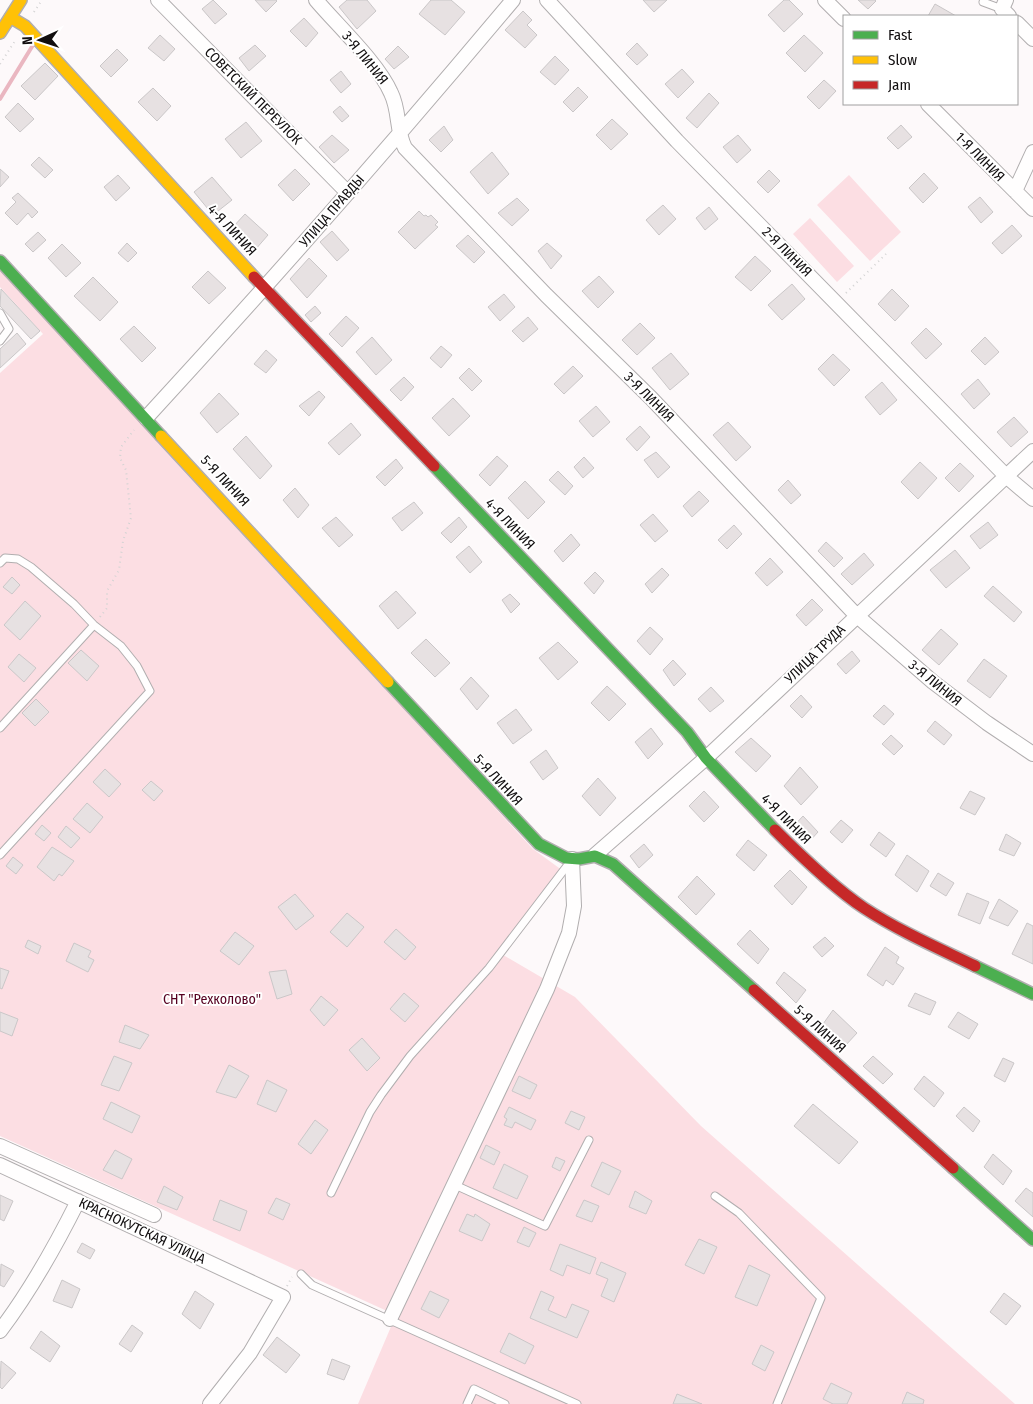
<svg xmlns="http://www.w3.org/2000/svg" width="1033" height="1404" font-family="'Fira Sans Condensed',sans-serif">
	<rect width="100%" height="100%" fill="#fdf9fa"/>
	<path fill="#fcdee3" d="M849,175L901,232L870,261L817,205Z
		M810,218L854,266L837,282L793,234Z
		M0,271L533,849L566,873L498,952L575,997L701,1126L1015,1404H358L396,1315L0,1136V373L43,334L0,287Z"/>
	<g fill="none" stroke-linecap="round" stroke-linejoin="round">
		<path stroke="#eab7c1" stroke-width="4" d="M0,99L33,45"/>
	</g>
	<path fill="#e7e1e2" stroke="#cac7c8" d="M213,0L227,14L215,24L202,9Z
		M255,0H276L277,1L266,12Z
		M347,0H367L376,11L357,29L339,7Z
		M431,0H451L465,12L445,35L419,14Z
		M643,0H667L654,12Z
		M784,0H789L803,14L784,32L768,15Z
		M858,0H875L876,1L868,9Z
		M935,4L956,16H928Z
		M523,11L532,20L527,25L537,35L525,48L505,30Z
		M304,18L318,33L306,47L290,31Z
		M160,35L175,49L164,61L148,48Z
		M804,35L823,53L805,72L786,53Z
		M637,43L648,55L637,65L626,54Z
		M255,45L266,56L249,71L239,58Z
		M398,46L409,57L394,69L385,59Z
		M117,49L128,60L111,77L100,66Z
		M555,56L569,70L555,85L540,72Z
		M45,63L58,76L35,100L21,86Z
		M682,69L694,82L678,98L665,84Z
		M341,71L351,84L341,93L330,80Z
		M824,80L836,91L819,109L807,97Z
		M578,87L588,97L573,112L563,102Z
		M153,88L171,106L157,121L138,102Z
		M709,93L719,103L697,128L686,118Z
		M18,103L34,119L20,132L5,117Z
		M340,106L349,116L342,122L333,112Z
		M612,119L628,134L611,150L596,135Z
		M246,122L262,141L241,158L225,139Z
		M901,125L912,137L898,149L887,138Z
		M444,126L453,140L441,152L429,140Z
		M332,135L349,150L334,163L319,147Z
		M738,135L751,150L737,163L723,147Z
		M492,152L509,174L488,194L470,172Z
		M39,157L53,170L45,178L31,165Z
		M0,169L9,177L0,187Z
		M295,169L310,184L293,201L278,185Z
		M769,170L780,181L768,193L757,182Z
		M924,173L938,188L923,203L909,188Z
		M118,175L130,188L116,201L104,187Z
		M212,177L232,200L213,215L194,192Z
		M18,193L38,212L32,218L28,213L17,225L5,213L16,202L12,198Z
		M980,197L993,212L981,223L968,207Z
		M517,198L529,210L512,226L498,213Z
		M663,205L676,219L659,235L646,220Z
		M709,207L718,219L705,230L696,218Z
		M419,211L424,216L426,215L428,217L431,215L438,222L435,225L438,227L415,249L398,232Z
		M245,214L268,235L255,250L232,228Z
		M1012,225L1022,236L1002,254L992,243Z
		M332,231L349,250L337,261L320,242Z
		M38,232L46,240L33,252L25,244Z
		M468,235L485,252L474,263L456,246Z
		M127,243L137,253L128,262L118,253Z
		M547,243L562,256L551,269L538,251Z
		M62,244L81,263L66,277L48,258Z
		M755,256L771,271L751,291L735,277Z
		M309,258L327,276L307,298L290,279Z
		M208,271L226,288L209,304L192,287Z
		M599,276L614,292L598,308L582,291Z
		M93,277L118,302L100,321L74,296Z
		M792,284L805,299L782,320L768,305Z
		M1,289L40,331L31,339L0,306Z
		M892,289L909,306L895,321L878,304Z
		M504,294L515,307L500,321L488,307Z
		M315,306L321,313L311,322L305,315Z
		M346,316L359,328L342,347L329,334Z
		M528,317L538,329L523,342L512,331Z
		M640,323L655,338L637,355L622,340Z
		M134,326L156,348L142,362L120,339Z
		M926,328L942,344L926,359L911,343Z
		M17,333L26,344L0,368V349Z
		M372,337L392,360L376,375L356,352Z
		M985,337L999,352L985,365L971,351Z
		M441,346L452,355L441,368L430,358Z
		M266,350L277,360L266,373L254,364Z
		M671,353L689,374L670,390L652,368Z
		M833,354L850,370L834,386L818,369Z
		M573,366L583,376L564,394L554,384Z
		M469,368L482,381L472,391L459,378Z
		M404,377L414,387L401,401L390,390Z
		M978,379L990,394L974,409L961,394Z
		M882,382L897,400L880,415L865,397Z
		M319,391L325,397L309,416L299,406Z
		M219,393L239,414L217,433L200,413Z
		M453,398L470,416L449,436L432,418Z
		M596,406L610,422L593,437L579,421Z
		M1014,417L1028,432L1011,447L997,432Z
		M728,422L751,447L736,461L713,435Z
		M351,423L361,435L339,455L328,443Z
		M640,426L650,437L637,451L626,439Z
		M246,436L272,466L260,479L233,449Z
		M656,452L670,467L658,478L644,460Z
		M497,456L508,466L490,486L479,475Z
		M584,457L594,468L583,478L574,467Z
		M396,459L403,468L385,486L376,477Z
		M920,462L937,478L918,499L901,482Z
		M960,463L974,476L959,492L945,478Z
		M558,471L573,486L565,495L549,480Z
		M788,480L801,495L791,504L778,490Z
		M525,481L545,502L528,519L508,498Z
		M295,488L309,505L298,518L283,500Z
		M699,491L709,501L692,517L683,506Z
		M414,502L423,513L402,531L392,518Z
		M653,514L668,531L655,542L640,525Z
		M336,517L353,535L339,547L322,528Z
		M459,517L467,527L451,543L441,533Z
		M988,522L998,535L980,549L970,536Z
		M734,525L742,534L727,549L718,540Z
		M571,534L580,545L563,562L554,551Z
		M826,542L843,558L834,567L818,551Z
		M469,546L482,562L470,573L456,557Z
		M955,550L970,568L946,588L930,570Z
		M864,553L874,565L852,585L841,574Z
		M770,558L783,572L767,586L755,573Z
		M662,568L669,575L652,593L645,584Z
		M595,572L604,581L594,594L584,583Z
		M12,577L20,585L12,594L3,587Z
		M993,586L1022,612L1014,622L984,596Z
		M396,591L416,613L398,629L379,606Z
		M510,594L520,604L511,613L502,600Z
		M812,599L823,610L806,626L796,615Z
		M25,601L41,616L20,640L4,625Z
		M650,627L663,639L650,655L637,641Z
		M941,629L958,644L939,665L922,650Z
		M426,639L450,663L435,677L411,653Z
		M558,642L578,662L558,680L539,658Z
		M81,650L99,666L87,681L68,663Z
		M852,651L860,661L846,674L837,664Z
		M19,654L36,668L24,682L8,667Z
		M984,659L1007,676L990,698L967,681Z
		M673,660L686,674L674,686L663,670Z
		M471,677L489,696L477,710L460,689Z
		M607,686L626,704L609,721L591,703Z
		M711,687L724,701L710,712L698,699Z
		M801,695L812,707L802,718L790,706Z
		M36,699L49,712L35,726L22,713Z
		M884,705L894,714L884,725L873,716Z
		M516,709L532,730L513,744L497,723Z
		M935,721L952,735L944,745L927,731Z
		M651,728L663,744L648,759L635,742Z
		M891,735L903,746L894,755L882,744Z
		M751,738L771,756L756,772L735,752Z
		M546,750L558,768L543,780L530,762Z
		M800,767L818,787L801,805L784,786Z
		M105,769L121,784L109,797L93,782Z
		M598,778L616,798L600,816L582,796Z
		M151,781L163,791L154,801L142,790Z
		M704,791L719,807L704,822L689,806Z
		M970,791L985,798L975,815L960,808Z
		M87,803L103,817L90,833L73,819Z
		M803,816L818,832L808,843L792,828Z
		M841,820L853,830L842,843L830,832Z
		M42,825L51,833L44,841L35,834Z
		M66,826L80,838L71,848L58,837Z
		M879,832L895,844L886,857L870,845Z
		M1006,834L1021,843L1014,856L999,850Z
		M748,840L767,855L754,871L736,855Z
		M644,844L653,855L639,868L630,856Z
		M52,847L74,861L62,876L59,874L54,881L37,867Z
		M907,855L929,871L917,892L895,875Z
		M13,857L23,865L16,874L6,866Z
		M790,870L807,887L792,905L774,886Z
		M938,873L954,883L946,896L930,886Z
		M697,876L715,894L696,915L678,897Z
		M967,893L989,902L980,924L958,915Z
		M295,894L314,916L296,930L278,907Z
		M999,899L1018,911L1008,926L989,918Z
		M347,913L364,927L347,947L330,932Z
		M1027,923L1033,926V964L1012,954Z
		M396,929L416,947L405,960L384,942Z
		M750,930L769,949L758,964L737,944Z
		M235,932L254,946L239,965L220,951Z
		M825,937L834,946L822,957L813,947Z
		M28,940L41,946L38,954L25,947Z
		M74,943L91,951L88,957L94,960L88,972L66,961Z
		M885,947L899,957L896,963L904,968L893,985L886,980L883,986L867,975Z
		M0,968L9,971L2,989L0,988Z
		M286,970L292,994L277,999L269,972Z
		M784,972L806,990L796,1003L776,983Z
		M404,993L419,1006L405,1022L390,1009Z
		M915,993L936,1002L930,1015L908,1006Z
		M321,996L338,1010L324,1026L310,1010Z
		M833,1010L857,1033L845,1046L823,1024Z
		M0,1012L18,1019L12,1036L0,1031Z
		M958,1012L978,1024L969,1039L948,1027Z
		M125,1025L149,1035L140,1049L119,1042Z
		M362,1038L380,1058L367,1071L349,1050Z
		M114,1056L132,1063L119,1091L101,1085Z
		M873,1056L893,1074L883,1084L863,1066Z
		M1003,1058L1014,1063L1005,1082L994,1076Z
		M229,1065L249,1076L236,1098L216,1092Z
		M519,1076L537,1085L530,1099L512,1091Z
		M924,1076L944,1093L934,1107L914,1089Z
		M267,1080L287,1090L276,1112L257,1104Z
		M111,1102L140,1116L132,1133L103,1119Z
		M813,1104L858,1142L839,1164L794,1126Z
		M509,1107L536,1120L531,1130L515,1122L512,1128L504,1125L507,1119L504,1117Z
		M964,1107L980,1121L973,1132L956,1116Z
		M571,1111L585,1117L579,1130L565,1123Z
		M315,1120L328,1130L311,1154L298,1144Z
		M486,1145L500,1152L494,1165L480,1158Z
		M115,1150L132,1159L122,1179L103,1170Z
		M993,1154L1012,1171L1003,1185L984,1167Z
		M556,1157L565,1161L560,1171L552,1167Z
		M602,1162L621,1171L609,1195L591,1186Z
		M504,1164L528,1176L517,1199L493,1188Z
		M164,1186L183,1197L177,1210L157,1202Z
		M1026,1188L1033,1193V1217L1015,1201Z
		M635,1191L652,1201L646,1214L629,1207Z
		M0,1195L13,1201L4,1221L0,1219Z
		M276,1198L290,1204L283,1220L268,1213Z
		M220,1200L247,1211L240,1231L213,1220Z
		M584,1200L599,1206L592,1222L576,1216Z
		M467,1214L474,1217L475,1214L490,1224L482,1241L459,1231Z
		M524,1227L536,1233L529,1247L517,1242Z
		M699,1239L717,1247L704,1274L685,1265Z
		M82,1243L95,1250L90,1259L77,1252Z
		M560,1244L596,1258L590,1274L567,1265L563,1276L550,1270Z
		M601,1262L626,1273L614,1302L601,1296L608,1279L596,1274Z
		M1,1264L14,1271L4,1287L0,1285Z
		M749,1265L770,1275L757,1306L735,1297Z
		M62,1280L80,1289L72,1308L53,1301Z
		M195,1291L214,1304L200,1329L182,1314Z
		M430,1291L449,1300L439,1318L421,1309Z
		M541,1291L554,1297L548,1310L566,1318L572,1304L589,1311L577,1338L530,1318Z
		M1004,1293L1021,1306L1006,1325L990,1312Z
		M132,1325L143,1333L131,1352L119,1344Z
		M41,1331L60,1346L50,1362L30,1348Z
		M509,1333L534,1346L525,1364L500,1352Z
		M277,1337L300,1355L286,1373L263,1355Z
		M761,1345L774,1352L765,1371L752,1364Z
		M332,1359L350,1366L344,1380L327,1374Z
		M1,1361L16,1373L2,1389L0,1387Z
		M831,1383L852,1393L847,1404H833L823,1399Z
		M907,1392L924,1400L923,1404H902Z
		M677,1394L702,1404H673Z"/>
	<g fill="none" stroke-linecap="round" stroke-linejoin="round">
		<defs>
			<path id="lane" d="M983,2L1002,9
				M0,313L9,329L0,341
				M0,563L5,558L18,559L31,567L74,604L94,625L121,646L137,666L150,691L0,855
				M0,728L94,625
				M455,1185L545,1226L589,1140
				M331,1193L370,1112L381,1095L410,1056L489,968L570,862
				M715,1196L739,1213L821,1298L777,1404
				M301,1274L312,1285L577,1404
				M467,1404L474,1389L505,1404"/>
			<path id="street" d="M158,0L348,193
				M316,0C338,26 378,63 391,93C400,111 396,131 405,148L546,295L651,398L856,615L933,682L987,723L1033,754
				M547,0L677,141L1007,477L1033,499
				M825,0L844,19
				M1006,0L1002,9L1009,16
				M1017,23L1033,39
				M928,104L1033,209
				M1015,191L1033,152
				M146,418C272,281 394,142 513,0
				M595,855L706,758L1033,451
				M0,1146L154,1215
				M0,1165L283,1297L250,1353L210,1404
				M390,1319L547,989L569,933L574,906L572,859
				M0,1331C31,1290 55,1247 78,1201"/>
			<path id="fast" d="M0,261L161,436
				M434,466L687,732L706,758L775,830
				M388,682L539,844L566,858L579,859L595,856L613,864L754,990
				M975,966L1033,994
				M953,1168L1033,1240"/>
			<path id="slow" d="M10,17L25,26L254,277
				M0,33L21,0
				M161,436L388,682"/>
			<path id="jam" d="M254,277L434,466
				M775,830C800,855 834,888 864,908C899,931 938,948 975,966
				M754,990L953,1168"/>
		</defs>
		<use href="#lane" stroke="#b1aeaf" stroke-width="9"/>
		<use href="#street" stroke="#b1aeaf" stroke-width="16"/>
		<use href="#fast" stroke="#b1aeaf" stroke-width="14"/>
		<use href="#slow" stroke="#b1aeaf" stroke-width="14"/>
		<use href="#jam" stroke="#b1aeaf" stroke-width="14"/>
		<path stroke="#d3d3d3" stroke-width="2" stroke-dasharray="1 4" stroke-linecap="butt" d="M34,12L42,0
			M0,64L15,41
			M846,293L886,254
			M100,617L107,608V591L119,570L123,541L131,518L126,470L120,458L121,447L134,430
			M287,1286L292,1277"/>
		<use href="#lane" stroke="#fffefe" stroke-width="7"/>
		<use href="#street" stroke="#fffefe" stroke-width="14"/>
		<use href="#fast" stroke="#4caf50" stroke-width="11"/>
		<use href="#slow" stroke="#ffc107" stroke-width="11"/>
		<use href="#jam" stroke="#c62828" stroke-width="11"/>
	</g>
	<g text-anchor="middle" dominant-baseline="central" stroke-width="4" stroke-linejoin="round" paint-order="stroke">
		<g font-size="14" fill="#110e0f" stroke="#fff">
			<text transform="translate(365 58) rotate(51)">3-Я ЛИНИЯ</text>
			<text transform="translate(253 96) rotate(45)">СОВЕТСКИЙ ПЕРЕУЛОК</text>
			<text transform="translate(980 157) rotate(45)">1-Я ЛИНИЯ</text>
			<text transform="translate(332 211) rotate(-49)">УЛИЦА ПРАВДЫ</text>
			<text transform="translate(232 230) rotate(47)">4-Я ЛИНИЯ</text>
			<text transform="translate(787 252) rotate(45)">2-Я ЛИНИЯ</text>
			<text transform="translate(649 397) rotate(45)">3-Я ЛИНИЯ</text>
			<text transform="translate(225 481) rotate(47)">5-Я ЛИНИЯ</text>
			<text transform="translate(510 524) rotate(46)">4-Я ЛИНИЯ</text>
			<text transform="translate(815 654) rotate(-44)">УЛИЦА ТРУДА</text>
			<text transform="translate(935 683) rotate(39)">3-Я ЛИНИЯ</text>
			<text transform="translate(498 780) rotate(47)">5-Я ЛИНИЯ</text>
			<text transform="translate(786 819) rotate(45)">4-Я ЛИНИЯ</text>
			<text transform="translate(820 1029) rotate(42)">5-Я ЛИНИЯ</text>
			<text transform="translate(142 1231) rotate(25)">КРАСНОКУТСКАЯ УЛИЦА</text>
		</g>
		<g font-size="14" fill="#550020" stroke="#fff">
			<text x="212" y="999">СНТ "Рехколово"</text>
		</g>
	</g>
	<rect x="843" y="15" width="175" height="90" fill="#ffffff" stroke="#a09f9f"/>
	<rect x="853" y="31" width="25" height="8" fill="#4caf50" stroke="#a09f9f"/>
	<text x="888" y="40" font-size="15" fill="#110e0f">Fast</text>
	<rect x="853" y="56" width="25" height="8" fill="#ffc107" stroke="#a09f9f"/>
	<text x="888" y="65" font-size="15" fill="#110e0f">Slow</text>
	<rect x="853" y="81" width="25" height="8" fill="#c62828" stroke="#a09f9f"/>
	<text x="888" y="90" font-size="15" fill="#110e0f">Jam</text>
	<g transform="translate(40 40) rotate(267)" stroke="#ffffff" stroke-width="4" paint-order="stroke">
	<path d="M0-4L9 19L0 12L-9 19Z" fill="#110e0f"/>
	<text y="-8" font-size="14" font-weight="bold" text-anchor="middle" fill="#110e0f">N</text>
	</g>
</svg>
